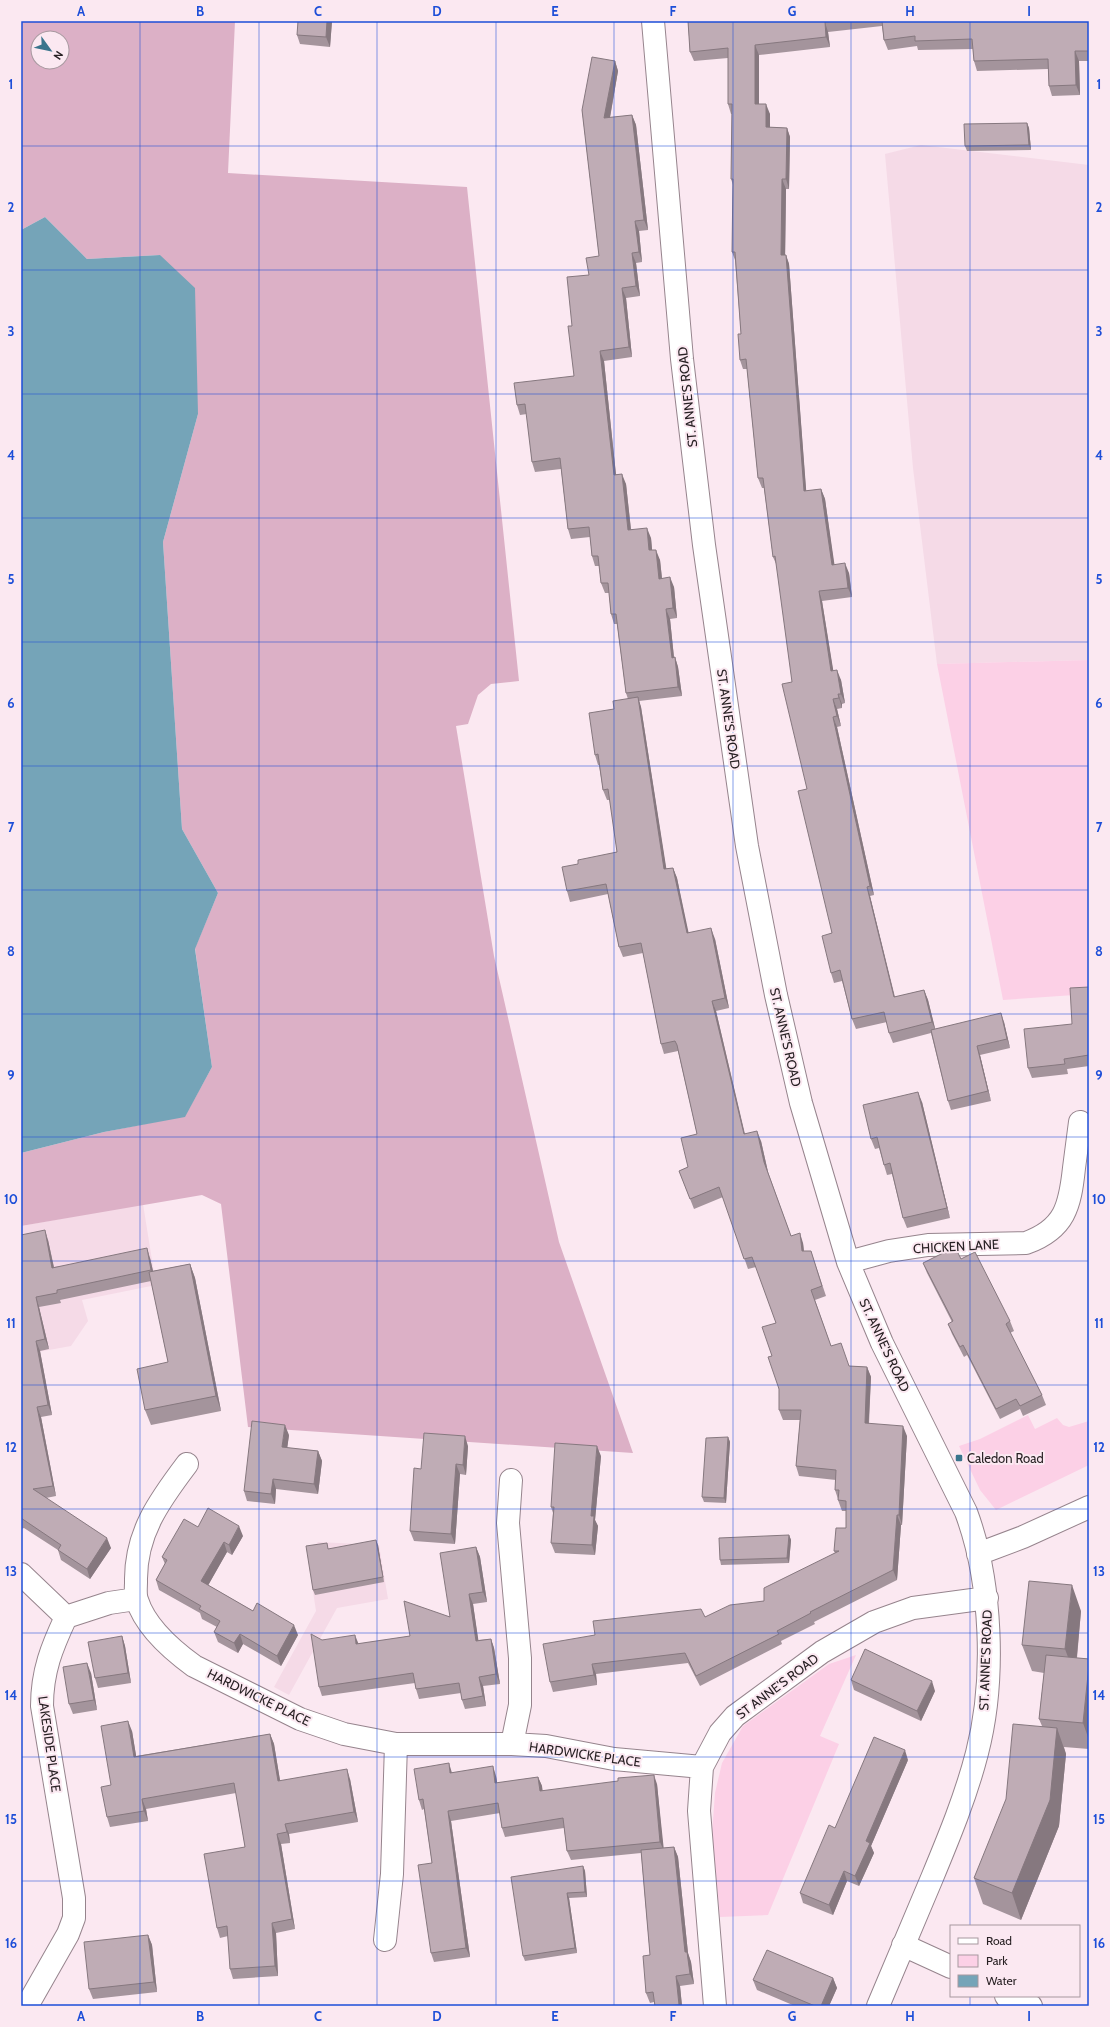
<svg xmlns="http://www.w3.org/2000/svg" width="1110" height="2027" font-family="Cabin,sans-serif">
	<rect width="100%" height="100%" fill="#fbe8f1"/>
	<path fill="#f5dae7" d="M921,145L1089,165V660L937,664L913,468L885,154Z
		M143,1204L156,1285L82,1300L88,1321L71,1346L21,1355V1226Z
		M318,1542L379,1545L388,1599L337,1608L289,1695L274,1687L316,1611L307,1552Z"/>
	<path fill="#fcd0e6" d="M1089,660V994L1003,1000L937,664Z
		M1028,1415L1035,1429L1057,1418L1063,1425L1069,1427L1089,1421V1465L996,1510L980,1490L959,1446L980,1439Z
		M856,1655L820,1736L839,1744L768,1915L720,1917L712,1834L715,1793L722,1763L743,1726L829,1664Z"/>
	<path fill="#dcb0c6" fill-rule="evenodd" d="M21,21H235L228,173L467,187L519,681L491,684L478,695L468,724L456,726L494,956L559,1242L633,1453L248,1427L221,1204L202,1195L21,1226V1153L104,1132L185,1116L212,1067L195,948L218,893L182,829L163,542L198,414L160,255L87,259L45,217L21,230ZM38,38H62V62H38Z"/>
	<path fill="#75a4b8" d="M45,217L87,259L160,255L195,288L198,414L163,542L182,829L218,893L195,949L212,1067L185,1117L104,1132L21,1153V230Z"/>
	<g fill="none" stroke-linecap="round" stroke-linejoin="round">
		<defs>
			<path id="minor" d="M653,21L682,359L704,545L747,846L776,995L801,1103L848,1262L882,1343L966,1512C992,1582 996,1680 977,1753C966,1796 949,1837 932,1878C914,1920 896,1963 878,2006
				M848,1262L889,1251L928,1245L1026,1243C1065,1229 1070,1206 1074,1168C1076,1153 1078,1137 1080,1122
				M187,1464C159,1501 135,1534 136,1582C136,1587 135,1595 137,1600C145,1626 172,1650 194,1666L300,1719L344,1734L396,1744H512L546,1746L614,1759L702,1767
				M511,1480L508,1523L520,1658V1705L512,1744
				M978,1554L1023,1537L1089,1507
				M21,1574L66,1617C52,1647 42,1671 42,1706L74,1898V1918L68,1934L27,2006
				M66,1617L109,1603L136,1599
				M385,1940L392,1874L396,1744
				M903,1945L951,1967
				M1006,1996L1031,2006
				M715,2006L699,1811L702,1767L720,1733L735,1716L822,1652L874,1622L913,1608L987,1598"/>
		</defs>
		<use href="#minor" stroke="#96848d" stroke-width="24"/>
		<use href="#minor" stroke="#fff" stroke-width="22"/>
	</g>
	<path fill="#a4949c" d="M332,21L330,47L300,44L297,35Z
		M688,21H1089V61H1079L1080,95L1052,96L1049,86L1048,69L977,71L974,61L973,49L918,50L917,46L888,50L884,40L882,26L828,32L830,47L759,55V104L770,114V127L787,128L790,137L789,189H786L785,255H786L789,264L806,491L821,489L825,499L834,565L849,573L852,597L822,601L833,671L841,680L845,703L842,704V708L837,709L841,726L837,727L874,895L870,896L895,997L924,990L928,1000L935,1029L1004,1022L1010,1048L980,1055L991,1101L951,1110L948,1101L931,1033L893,1043L889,1033L887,1022L856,1029L852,1019L842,981L834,983L831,973L832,933L807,789L777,566L773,557L764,488H762L758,478L747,369H743L740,360L741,334L735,260L732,252L733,185L731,179L732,114H731L728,104V58L694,61L690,52Z
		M615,61L618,71L610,118L632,115L636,125L648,230L639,231L642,262L636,263L640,296L626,298L632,357L604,361L616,474L626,484L631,529L651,538L652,550L660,560L662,578L674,587L677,618L670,619L674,657H675L678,667L682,696L639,701L641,707L666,869L673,868L677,878L688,933L715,939L729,1008L716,1011L745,1134L761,1141L768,1172L791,1236L803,1243L804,1251H811L826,1296L815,1300L831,1346L849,1366L867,1367L871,1377L869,1424L907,1436L902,1525H901L897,1580L814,1622L815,1624L781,1641L782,1644L700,1686L688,1663L596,1674L597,1685L553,1692L550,1682L705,1617L764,1601L835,1553L834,1551L846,1528V1511H842L838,1500V1499L835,1490L836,1480L799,1476L796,1466L800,1420H783L779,1410V1389L772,1356L776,1323L756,1267L748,1269L723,1197L694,1209L679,1171L688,1167L697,1134L678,1051L664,1054L661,1044L643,953L623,957L619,947L608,894L570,902L567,891L578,864L617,852L610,800H607L603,790L599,765H598L595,755L614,709L628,699L626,693L617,624H614L611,614L609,593H605L601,583L599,566H595L592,556L590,537L571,539L568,529L561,469L535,472L532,462L527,414L520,415L517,405L574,376L572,326L589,275L599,256L582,110Z
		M1027,123L1029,128L1031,150L967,151L965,146Z
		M1089,987V1066L1067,1069L1068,1074L1032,1078L1028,1068L1072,1024Z
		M922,1102L950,1218L907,1228L903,1218L892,1174L887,1175L884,1165L879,1148L875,1149L871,1139Z
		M21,1235L48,1240L54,1267L150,1258L153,1271L190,1264L195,1278L221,1411L151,1425L145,1410L168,1362L151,1281L60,1300L61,1303L39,1307L49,1349L40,1351L52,1415L41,1417L56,1496L46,1498L111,1548L90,1579L61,1560L58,1550L24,1528L21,1529Z
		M961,1259L1010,1321L1014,1331L1010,1333L1042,1395L1046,1405L1023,1416L1020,1409L1000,1419L967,1355L964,1357L952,1334L948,1324L952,1322L927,1273L923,1263Z
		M289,1435L287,1448L318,1451L322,1461L318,1494L276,1489L275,1504L247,1501L244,1491Z
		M728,1437L730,1442L726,1503L704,1502L702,1497Z
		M468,1446L466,1475L460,1474L455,1544L414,1541L410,1531L421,1469Z
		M601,1456L595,1520L598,1526L595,1555L555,1553L551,1543L553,1513L551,1507Z
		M789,1535L791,1540L789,1563L721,1565L720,1560Z
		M243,1536L232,1555L227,1552L208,1585L253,1611L298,1635L281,1666L243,1644L238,1653L218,1642L214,1632L217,1627L202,1619L200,1613L159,1590L156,1580L165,1564L162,1557Z
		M378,1545L384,1582L315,1595L313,1590L329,1549Z
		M476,1547L480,1557L487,1602L473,1604L478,1640L491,1639L494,1648L500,1684L483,1686L486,1706L465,1709L462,1700L461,1693L419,1699L416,1689L415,1683L322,1696L319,1687L322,1640L358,1644L410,1636L450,1617Z
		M1081,1611L1077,1658L1089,1659V1749L1064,1747L1066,1754L1059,1826L1021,1920L983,1904L974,1878L1042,1726L1039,1719L1044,1673L1032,1671L1022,1645Z
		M122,1636L125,1646L131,1683L98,1688L95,1678Z
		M91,1673L97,1710L73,1714L69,1704Z
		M851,1680L935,1691L921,1721L854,1690Z
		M132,1731L136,1756L270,1734L274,1744L280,1781L350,1779L358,1822L289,1834L290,1843L281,1844L295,1929L276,1933L278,1976L233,1979L230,1969L228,1936L220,1938L217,1928L245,1847L236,1793L146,1809L148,1821L110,1827L107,1817L111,1785Z
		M908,1760L871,1846L874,1853L859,1886L847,1881L833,1915L803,1903L800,1893L835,1828Z
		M452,1773L496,1776L497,1783L538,1777L542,1786V1791L657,1784L663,1848L674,1847L678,1857L688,1953L691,1962L694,1984L680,1986L682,2006H655L654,2002L650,2003L646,1993L650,1955L641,1853L571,1860L567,1851L564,1828L505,1837L502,1828L500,1813L451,1821L470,1957L434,1962L431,1953L432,1863L424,1809L422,1810L419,1800Z
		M583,1866L585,1871L587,1897L569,1898L577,1953L525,1961L523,1956Z
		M148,1935L152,1945L157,1992L93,1999L89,1989Z
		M833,1978L837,1988L829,2006H795L757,1990L753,1980Z"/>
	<path fill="#86787f" d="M327,21H332L330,47L326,37Z
		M825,22L828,32L830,47L826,37Z
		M755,45L759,55V114L755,104Z
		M1075,51L1079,61L1080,95L1076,85Z
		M615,61L618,71L608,128L604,118Z
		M766,104L770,114V137L766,127Z
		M632,115L636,125L648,230L644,220Z
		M1027,123L1029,128L1031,150L1029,145Z
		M787,128L790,137L789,189L786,179Z
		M782,179L786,189L785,265L781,255Z
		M635,221L639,231L642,262L639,252Z
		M632,253L636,263L640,296L636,286Z
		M786,255L789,264L807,501L804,491Z
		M622,288L626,298L632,357L629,347Z
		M600,351L604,361L617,485L614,475Z
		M622,474L626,484L632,540L628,530Z
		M821,489L825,499L836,575L832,565Z
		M647,528L651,538L653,560L649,550Z
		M656,550L660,560L663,589L659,579Z
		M845,563L849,573L852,597L848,588Z
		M670,577L674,587L677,618L673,608Z
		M819,591L822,601L835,681L831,671Z
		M666,609L670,619L675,668L672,658Z
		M675,657L678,667L682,696L678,687Z
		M837,670L841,680L845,703L841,694Z
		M838,694L842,704V708L839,698Z
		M638,697L641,707L668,879L664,869Z
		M833,699L837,709L841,726L837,716Z
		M833,717L837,727L874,895L870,886Z
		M673,868L677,878L691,944L687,933Z
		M867,887L870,896L897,1007L894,997Z
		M711,928L715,939L729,1008L725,998Z
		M924,990L928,1000L936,1032L932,1022Z
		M712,1001L716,1011L747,1144L744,1134Z
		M1001,1013L1004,1022L1010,1048L1007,1039Z
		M977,1046L980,1055L991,1101L988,1091Z
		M918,1092L922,1102L950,1218L947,1208Z
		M757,1131L761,1141L768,1172L764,1162Z
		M45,1230L48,1240L56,1278L52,1268Z
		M800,1233L803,1243L805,1262L802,1251Z
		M147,1248L150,1258L155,1280L151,1270Z
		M190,1264L195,1278L221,1411L216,1396Z
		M36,1297L39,1307L49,1349L45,1339Z
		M36,1341L40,1351L52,1415L48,1405Z
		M867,1367L871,1377L868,1434L865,1423Z
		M37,1407L41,1417L56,1496L53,1486Z
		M285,1425L289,1435L286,1457L282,1447Z
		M903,1426L907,1436L902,1525L899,1515Z
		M465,1436L468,1446L466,1475L463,1465Z
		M728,1437L730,1442L726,1503L724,1498Z
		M597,1446L601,1456L595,1520L598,1526L595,1555L592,1545L591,1516Z
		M318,1451L322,1461L318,1494L314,1484Z
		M456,1464L460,1474L455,1544L451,1534Z
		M273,1479L276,1489L275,1504L271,1494Z
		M897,1515L901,1525L897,1580L893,1570Z
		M239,1526L243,1536L232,1555L229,1545Z
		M789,1535L791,1540L789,1563L787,1558Z
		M107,1538L111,1548L90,1579L87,1569Z
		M376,1540L378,1545L384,1582L383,1577Z
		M224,1542L227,1552L205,1591L201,1581Z
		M476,1547L480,1557L487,1602L483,1592Z
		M1072,1585L1081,1611L1075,1676L1065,1649Z
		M469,1594L473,1604L480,1651L476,1641Z
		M294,1625L298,1635L281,1666L277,1656Z
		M240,1634L243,1644L238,1653L234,1643Z
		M355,1635L359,1645L356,1644Z
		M122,1636L125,1646L131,1683L128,1673Z
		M491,1639L494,1648L500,1684L496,1674Z
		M87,1663L91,1673L97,1710L94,1700Z
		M592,1664L596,1674L597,1685L594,1675Z
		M1089,1665V1740L1083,1723Z
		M479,1677L483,1686L486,1706L483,1696Z
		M932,1681L935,1691L921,1721L917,1711Z
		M128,1721L132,1731L138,1767L134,1757Z
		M1057,1728L1066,1754L1059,1826L1021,1920L1012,1893Z
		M270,1734L274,1744L282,1792L278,1781Z
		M905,1750L908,1760L871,1846L874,1853L859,1886L855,1876L866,1841Z
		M449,1763L452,1773H450Z
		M493,1766L496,1776L499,1793L495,1783Z
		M347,1769L350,1779L358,1822L354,1812Z
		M654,1775L657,1784L664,1851L660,1842Z
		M538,1777L542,1786L544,1800L540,1791Z
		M142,1799L146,1809L148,1821L144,1811Z
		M448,1811L451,1821L470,1957L466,1948Z
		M285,1824L289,1834L290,1843L287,1832Z
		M277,1834L281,1844L295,1929L292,1919Z
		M674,1847L678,1857L688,1953L691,1962L694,1984L690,1974L685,1952Z
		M583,1866L585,1871L587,1897L585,1892Z
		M844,1871L847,1881L833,1915L829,1905Z
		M567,1893L569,1898L577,1953L575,1948Z
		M272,1923L276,1933L278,1976L275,1966Z
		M148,1935L152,1945L157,1992L154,1982Z
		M676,1976L680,1986L682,2006H680L679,2005Z
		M833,1978L837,1988L829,2006H821Z"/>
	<path fill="#bfacb5" stroke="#86787f" d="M298,21H327L326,37L297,35Z
		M688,21H836L825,22L826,37L755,45V104H766V127L787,128L786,179H782L781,255H786L804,491L821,489L832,565L845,563L848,588L819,591L831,671L837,670L841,694H838L839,698L833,699L837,716L833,717L870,886L867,887L894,997L924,990L932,1022L889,1033L884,1012L852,1019L840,970L831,973L822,936L832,933L798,791L807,789L782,684L792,682L775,556L773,557L763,478H758L746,359L740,360L738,334H741L735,252H732L733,179H731L732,104H728V48L690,52Z
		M882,21H1089V51H1075L1076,85L1049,86L1048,59L974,61L972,39L915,41V36L884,40Z
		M592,57L615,61L604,118L632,115L644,220L635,221L639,252L632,253L636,286L622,288L629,347L600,351L614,475L622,474L628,530L647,528L649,550H656L659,579L670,577L673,608L666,609L672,658L675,657L678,687L626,693L616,614H611L608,583H601L598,556H592L589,527L568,529L560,458L532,462L525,404L517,405L514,383L574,376L568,326H572L567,277L589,275L586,258L599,256L582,110Z
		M1027,123L1029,145L965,146L964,124Z
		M638,697L664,869L673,868L687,933L711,928L725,998L712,1001L744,1134L757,1131L764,1162L791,1236L800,1233L802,1251H811L822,1286L811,1290L831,1346L841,1343L849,1366L867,1367L865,1423L903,1426L899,1515H897L893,1570L810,1612L811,1613L777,1631L779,1634L696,1676L685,1653L592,1664L594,1675L550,1682L543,1644L595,1635L593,1621L701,1609L705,1617L730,1605L764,1601V1588L839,1551H834L836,1528H846V1501L838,1500L839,1490H835L836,1470L796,1466L801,1410H779V1389L768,1357L772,1356L762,1327L776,1323L752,1257L744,1259L719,1187L690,1199L679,1171L688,1167L681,1138L697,1134L677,1045L675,1041L661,1044L641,943L619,947L606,884L567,891L562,867L578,864V860L617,852L608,789L603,790L598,754L595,755L589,713L614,709L613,701Z
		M1089,987V1055L1064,1059L1065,1064L1028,1068L1024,1029L1072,1024L1070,988Z
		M1001,1013L1007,1039L977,1046L988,1091L948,1101L931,1030Z
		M918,1092L947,1208L903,1218L890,1163L884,1165L877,1137L871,1139L863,1105Z
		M45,1230L52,1268L147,1248L151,1270L57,1290V1293L36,1297L45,1339L36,1341L48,1405L37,1407L53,1486L33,1489L107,1538L87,1569L58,1550L61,1545L21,1518V1235Z
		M955,1247L961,1259L975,1252L1010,1321L1006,1324L1042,1395L1020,1406L1016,1399L996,1409L963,1345L960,1347L948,1324L953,1321L923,1263Z
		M190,1264L216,1396L145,1410L137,1369L168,1362L149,1272Z
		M252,1421L285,1425L282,1447L318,1451L314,1484L273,1479L271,1494L244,1491Z
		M424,1433L465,1436L463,1465L456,1464L451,1534L410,1531L414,1468L421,1469Z
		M728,1437L724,1498L702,1497L706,1438Z
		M555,1443L597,1446L591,1516H594L592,1545L551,1543L554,1507H551Z
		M208,1508L239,1526L229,1545L224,1542L201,1581L253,1611L257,1603L294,1625L277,1656L240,1634L234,1643L214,1632L220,1621L199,1609L201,1606L156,1580L167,1560L162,1557L184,1519L198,1527Z
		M789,1535L787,1558L720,1560L719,1538Z
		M376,1540L383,1577L313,1590L306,1546L327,1543L328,1549Z
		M476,1547L483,1592L469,1594L476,1641L491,1639L496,1674L479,1677L483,1696L462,1700L459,1683L416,1689L413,1673L319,1687L311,1634L322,1640L355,1635L356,1644L410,1636L404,1601L450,1617L440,1553Z
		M1029,1581L1072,1585L1065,1649L1022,1645Z
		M122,1636L128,1673L95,1678L88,1642Z
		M865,1649L932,1681L917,1711L851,1680Z
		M1046,1655L1089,1659V1665L1083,1723L1039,1719Z
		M87,1663L94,1700L69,1704L63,1667Z
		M128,1721L134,1757L270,1734L278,1781L347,1769L354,1812L285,1824L287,1832L277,1834L292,1919L272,1923L275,1966L230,1969L227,1926L217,1928L204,1854L245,1847L234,1783L142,1799L144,1811L107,1817L101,1787L111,1785L101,1726Z
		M1013,1724L1057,1728L1050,1800L1012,1893L974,1878L1006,1799Z
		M874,1737L905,1750L866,1841L870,1843L855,1876L844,1871L829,1905L800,1893L829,1825L835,1828Z
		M449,1763L450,1773L493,1766L495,1783L538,1777L540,1791L618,1781V1778L654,1775L660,1842L567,1851L563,1818L502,1828L498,1803L448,1811L466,1948L431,1953L418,1865L432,1863L423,1799L419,1800L414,1769Z
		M674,1847L685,1952H687L690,1974L676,1976L679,2005L667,2006H655L653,1992L646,1993L643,1956L650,1955L641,1850Z
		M583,1866L585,1892L567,1893L575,1948L523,1956L511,1877Z
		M148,1935L154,1982L89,1989L84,1942Z
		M767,1950L833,1978L821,2006H815L753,1980Z"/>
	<path fill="none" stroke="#1d4ed8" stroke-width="1" stroke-opacity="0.55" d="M140,21V2006M259,21V2006M377,21V2006M496,21V2006M614,21V2006M733,21V2006M851,21V2006M970,21V1926M21,146H1089M21,270H1089M21,394H1089M21,518H1089M21,642H1089M21,766H1089M21,890H1089M21,1014H1089M21,1137H1089M21,1261H1089M21,1385H1089M21,1509H1089M21,1633H1089M21,1757H1089M21,1881H1089M970,1996V2006"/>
	<rect fill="#39748c" stroke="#fbe8f1" stroke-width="1.5" x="955" y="1454" width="8" height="8" rx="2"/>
	<g text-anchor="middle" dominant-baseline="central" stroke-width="4" stroke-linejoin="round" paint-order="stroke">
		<g font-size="13" fill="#282124" stroke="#fbe8f1">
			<text transform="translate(687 397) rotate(-96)">ST. ANNE'S ROAD</text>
			<text transform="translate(729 719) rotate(82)">ST. ANNE'S ROAD</text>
			<text transform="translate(786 1037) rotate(77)">ST. ANNE'S ROAD</text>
			<text transform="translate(956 1246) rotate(-3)">CHICKEN LANE</text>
			<text transform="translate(885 1345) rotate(65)">ST. ANNE'S ROAD</text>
			<text transform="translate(985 1660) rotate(-88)">ST. ANNE'S ROAD</text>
			<text transform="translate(777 1686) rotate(-37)">ST ANNE'S ROAD</text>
			<text transform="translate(259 1697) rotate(26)">HARDWICKE PLACE</text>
			<text transform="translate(50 1744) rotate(82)">LAKESIDE PLACE</text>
			<text transform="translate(585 1754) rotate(8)">HARDWICKE PLACE</text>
		</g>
		<g font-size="13" fill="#282124" stroke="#fbe8f1" text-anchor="start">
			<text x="967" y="1458">Caledon Road</text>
		</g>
	</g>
	<rect width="1110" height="2027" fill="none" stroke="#fbe8f1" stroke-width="44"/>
	<rect x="950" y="1925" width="130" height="72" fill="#fbe8f1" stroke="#a7989f"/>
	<rect x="958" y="1938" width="20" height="6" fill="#ffffff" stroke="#a7989f"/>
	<text x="986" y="1945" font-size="12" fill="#282124">Road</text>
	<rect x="958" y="1955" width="20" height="12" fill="#fcd0e6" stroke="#a7989f"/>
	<text x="986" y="1965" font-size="12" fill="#282124">Park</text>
	<rect x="958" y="1975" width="20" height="12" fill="#75a4b8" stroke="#a7989f"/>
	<text x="986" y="1985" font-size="12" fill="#282124">Water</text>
	<g transform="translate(50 50) rotate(123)"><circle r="19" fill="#fbe8f1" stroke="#a7989f"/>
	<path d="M0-3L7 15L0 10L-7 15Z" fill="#39748c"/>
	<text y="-6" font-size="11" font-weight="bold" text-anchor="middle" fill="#282124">N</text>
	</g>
	<rect x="22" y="22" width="1066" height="1983" fill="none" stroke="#1d4ed8" stroke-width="1.5"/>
	<g font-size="13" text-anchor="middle" font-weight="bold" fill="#1d4ed8">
		<text x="81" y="16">A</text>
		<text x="200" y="16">B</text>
		<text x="318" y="16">C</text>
		<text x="437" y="16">D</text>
		<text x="555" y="16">E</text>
		<text x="673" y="16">F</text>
		<text x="792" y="16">G</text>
		<text x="910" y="16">H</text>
		<text x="1029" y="16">I</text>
		<text x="11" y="89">1</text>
		<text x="1099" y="89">1</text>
		<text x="11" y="212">2</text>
		<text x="1099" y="212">2</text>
		<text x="11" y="336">3</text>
		<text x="1099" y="336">3</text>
		<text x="11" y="460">4</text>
		<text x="1099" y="460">4</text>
		<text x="11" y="584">5</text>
		<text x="1099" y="584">5</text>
		<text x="11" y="708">6</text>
		<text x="1099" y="708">6</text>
		<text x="11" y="832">7</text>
		<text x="1099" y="832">7</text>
		<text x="11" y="956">8</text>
		<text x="1099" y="956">8</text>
		<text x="11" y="1080">9</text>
		<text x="1099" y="1080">9</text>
		<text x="11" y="1204">10</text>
		<text x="1099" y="1204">10</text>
		<text x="11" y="1328">11</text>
		<text x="1099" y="1328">11</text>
		<text x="11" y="1452">12</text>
		<text x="1099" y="1452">12</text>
		<text x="11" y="1576">13</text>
		<text x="1099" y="1576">13</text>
		<text x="11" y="1700">14</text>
		<text x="1099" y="1700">14</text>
		<text x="11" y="1824">15</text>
		<text x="1099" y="1824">15</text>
		<text x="11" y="1948">16</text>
		<text x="1099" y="1948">16</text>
		<text x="81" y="2021">A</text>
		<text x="200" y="2021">B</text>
		<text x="318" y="2021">C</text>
		<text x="437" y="2021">D</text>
		<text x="555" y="2021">E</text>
		<text x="673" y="2021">F</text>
		<text x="792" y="2021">G</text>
		<text x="910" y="2021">H</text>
		<text x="1029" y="2021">I</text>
	</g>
</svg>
